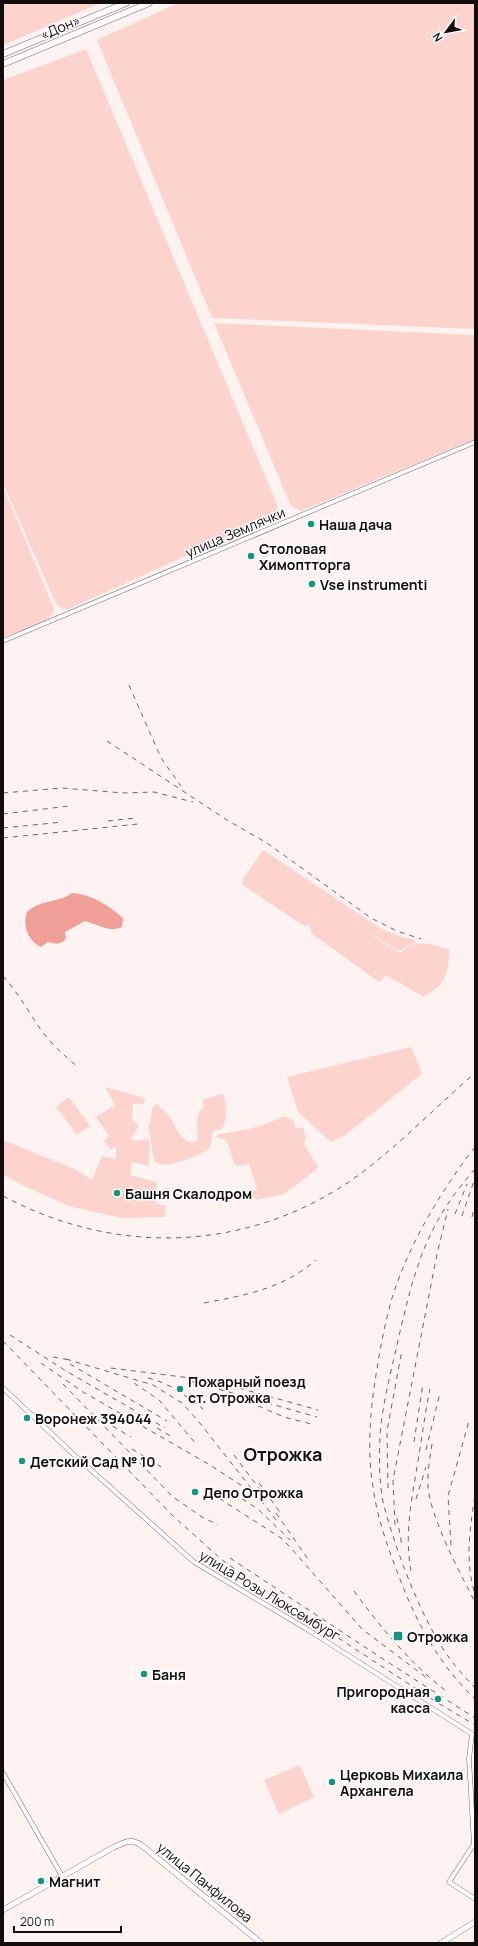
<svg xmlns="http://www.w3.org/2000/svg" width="478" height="1946" font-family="Manrope,sans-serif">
	<rect width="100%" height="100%" fill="#fff3f1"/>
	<path fill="#fcd3cd" d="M3,3H101L3,45Z
		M178,3H475V329L212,318L97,40Z
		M86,49L277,504V513L272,517L69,609H62L56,604L3,483V80Z
		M214,323L475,335V439L301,511L291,506Z
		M3,487L53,606L54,612C45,626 19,631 3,637Z
		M262,851H265L383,930L399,936L415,940V943L398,951L339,912L399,953C420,938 426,943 450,950C446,976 448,982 424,997L386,975L379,982L312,934L310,926L325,903L310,925L304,926L243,885L242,881Z
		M411,1047L422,1074L344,1136L331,1142L298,1112L287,1077Z
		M105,1087L145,1098L144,1104H133L132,1119L139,1125L131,1139L134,1141L150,1139L149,1166L132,1162L130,1175L157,1182L156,1204L165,1205L166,1217L122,1218L69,1206L22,1185L3,1174V1140L77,1170L92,1180L102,1156L116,1159V1147L110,1149L104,1141L109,1136L96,1117L115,1105Z
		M223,1094C227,1108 228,1116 222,1129L213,1131L210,1148C201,1156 165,1170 154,1162L149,1127L153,1107L157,1104C161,1108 166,1112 169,1116C178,1128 176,1136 192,1143L198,1139C198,1130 194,1112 204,1108L203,1099Z
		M69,1097L90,1126L77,1135L56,1107Z
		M284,1116L293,1120L296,1128L303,1127L306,1138L304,1144L318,1167L316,1170L284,1194L257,1200L251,1193L257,1189L249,1164L238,1166L234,1164L227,1141L216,1137L219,1134C245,1130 259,1128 284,1116Z
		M300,1765L314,1797L279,1814L264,1780Z"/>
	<path fill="#f09f96" d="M72,893C91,894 108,905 123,918L122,927C109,933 97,924 85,921L65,932L66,938C62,945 55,944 48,942L41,947C28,941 22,925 27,912C39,900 58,903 72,893Z"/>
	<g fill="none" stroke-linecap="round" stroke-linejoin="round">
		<defs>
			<path id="minor" d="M3,641L475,442
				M3,1388L72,1453L194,1562L305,1628L472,1734L469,1759L474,1844L449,1882L475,1899
				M3,1773L62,1876"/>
			<path id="major" d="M3,1910L114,1847L126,1842L132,1841L140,1844L261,1943
				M441,1943L475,1922"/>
			<path id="highway" d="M3,54L126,3
				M3,64L149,3"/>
		</defs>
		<use href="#minor" stroke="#786765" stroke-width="5"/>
		<use href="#major" stroke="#786765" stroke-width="6"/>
		<use href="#highway" stroke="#786765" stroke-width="7"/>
		<use href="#minor" stroke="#fff" stroke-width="4"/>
		<use href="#major" stroke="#fff" stroke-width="5"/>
		<use href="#highway" stroke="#fff" stroke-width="6"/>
		<path stroke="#6c6462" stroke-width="1" stroke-dasharray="5 5" stroke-linecap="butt" d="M129,685L161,758L181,786
			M107,741L227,820L267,843L371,918L397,931L421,939
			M3,793L62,788L123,793L154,792L193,802
			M3,814L69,806
			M108,821L136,818
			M3,828L63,822
			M3,838L138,824
			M3,976C18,993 29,1012 41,1030C52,1045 65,1056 79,1068
			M475,1147C440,1192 409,1244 392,1298C385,1323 380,1349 376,1375C370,1412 367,1450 373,1487C377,1517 387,1545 398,1574C415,1620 439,1665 475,1699
			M475,1169C427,1223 415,1267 399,1336C392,1369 382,1403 380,1437C379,1459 379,1485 384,1506C397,1554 423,1624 453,1663C460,1672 468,1680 475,1688
			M3,1196C110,1253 234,1253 338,1189C386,1159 432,1110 475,1073
			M455,1214L467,1184
			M462,1216L475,1178
			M472,1217L475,1204
			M204,1303C246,1295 282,1289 316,1260
			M10,1335L66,1371L165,1428
			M3,1341L173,1516L221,1559L251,1581L438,1703L475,1725
			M53,1357L70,1360
			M66,1359L153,1385L182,1403L199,1422L277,1521
			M41,1363L83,1392L210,1465L250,1491
			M70,1364L167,1421
			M111,1368L214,1381L318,1410
			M148,1378C170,1383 186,1396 203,1409
			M190,1381L317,1417
			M134,1383L159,1400L196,1444
			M63,1384L173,1497L202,1517L218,1525
			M249,1402L284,1417L315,1425
			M104,1421L131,1437
			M157,1428L172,1437
			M414,1442L423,1383
			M432,1444C430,1458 427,1473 428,1487C431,1519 460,1573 475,1602
			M132,1449L161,1467
			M426,1450L440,1393
			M234,1455L260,1490
			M259,1483L282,1515
			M388,1488L387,1431L402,1350
			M211,1493L281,1538L290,1547L362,1629L427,1678
			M242,1499L258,1509L290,1540
			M416,1499L426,1467
			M276,1513L310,1562
			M397,1518L402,1546
			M395,1525L393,1480L437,1254L448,1209
			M451,1545L448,1496L469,1421
			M230,1558L383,1659L475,1718
			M411,1571C404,1534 412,1498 418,1461C422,1437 425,1413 430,1389
			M354,1591C381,1628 410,1663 446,1691
			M474,1591C465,1559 470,1528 475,1495"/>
	</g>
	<g fill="#13957f" stroke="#fff" stroke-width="1.5">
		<circle cx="311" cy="524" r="4"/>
		<circle cx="251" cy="556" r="4"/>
		<circle cx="312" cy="584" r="4"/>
		<circle cx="117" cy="1193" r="4"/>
		<circle cx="180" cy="1389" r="4"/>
		<circle cx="27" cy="1418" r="4"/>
		<circle cx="22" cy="1461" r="4"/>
		<circle cx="195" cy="1492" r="4"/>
		<rect x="393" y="1631" width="10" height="10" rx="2"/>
		<circle cx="144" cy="1674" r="4"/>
		<circle cx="438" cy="1699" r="4"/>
		<circle cx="332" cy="1782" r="4"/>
		<circle cx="41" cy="1881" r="4"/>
	</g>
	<g text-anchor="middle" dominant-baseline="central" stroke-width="3" stroke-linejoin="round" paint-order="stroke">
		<g font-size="14" fill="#120c0b" stroke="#fff">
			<text transform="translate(60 27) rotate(-23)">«Дон»</text>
			<text transform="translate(235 532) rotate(-23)">улица Землячки</text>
			<text transform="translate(270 1595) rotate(31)">улица Розы Люксембург</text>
			<text transform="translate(205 1882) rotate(39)">улица Панфилова</text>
		</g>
		<g font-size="14" font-weight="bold" fill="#120c0b" stroke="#fff" text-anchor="start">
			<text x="319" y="524">Наша дача</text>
			<text x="259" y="548">Столовая<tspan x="259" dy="16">Химоптторга</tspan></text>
			<text x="320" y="584">Vse instrumenti</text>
			<text x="125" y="1193">Башня Скалодром</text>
			<text x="188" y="1381">Пожарный поезд<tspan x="188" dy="16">ст. Отрожка</tspan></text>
			<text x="35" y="1418">Воронеж 394044</text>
			<text x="30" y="1461">Детский Сад № 10</text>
			<text x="203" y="1492">Депо Отрожка</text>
			<text x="407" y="1636">Отрожка</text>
			<text x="152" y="1674">Баня</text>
			<text x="430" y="1691" text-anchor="end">Пригородная<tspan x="430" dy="16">касса</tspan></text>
			<text x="340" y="1774">Церковь Михаила<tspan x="340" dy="16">Архангела</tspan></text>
			<text x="49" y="1881">Магнит</text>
		</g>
		<g font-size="18" font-weight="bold" fill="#120c0b" stroke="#fff">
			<text x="283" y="1454">Отрожка</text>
		</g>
	</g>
	<rect width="478" height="1946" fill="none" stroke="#120c0b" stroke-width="8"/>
	<g transform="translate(446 32) rotate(238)" stroke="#ffffff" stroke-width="3" paint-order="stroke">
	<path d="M0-3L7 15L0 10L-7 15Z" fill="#120c0b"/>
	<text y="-6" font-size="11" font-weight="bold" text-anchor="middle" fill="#120c0b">N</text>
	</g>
	<path d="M14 1926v6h107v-6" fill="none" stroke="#120c0b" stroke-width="2"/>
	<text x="20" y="1926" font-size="12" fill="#120c0b" stroke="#ffffff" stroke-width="3" paint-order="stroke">200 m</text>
</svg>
